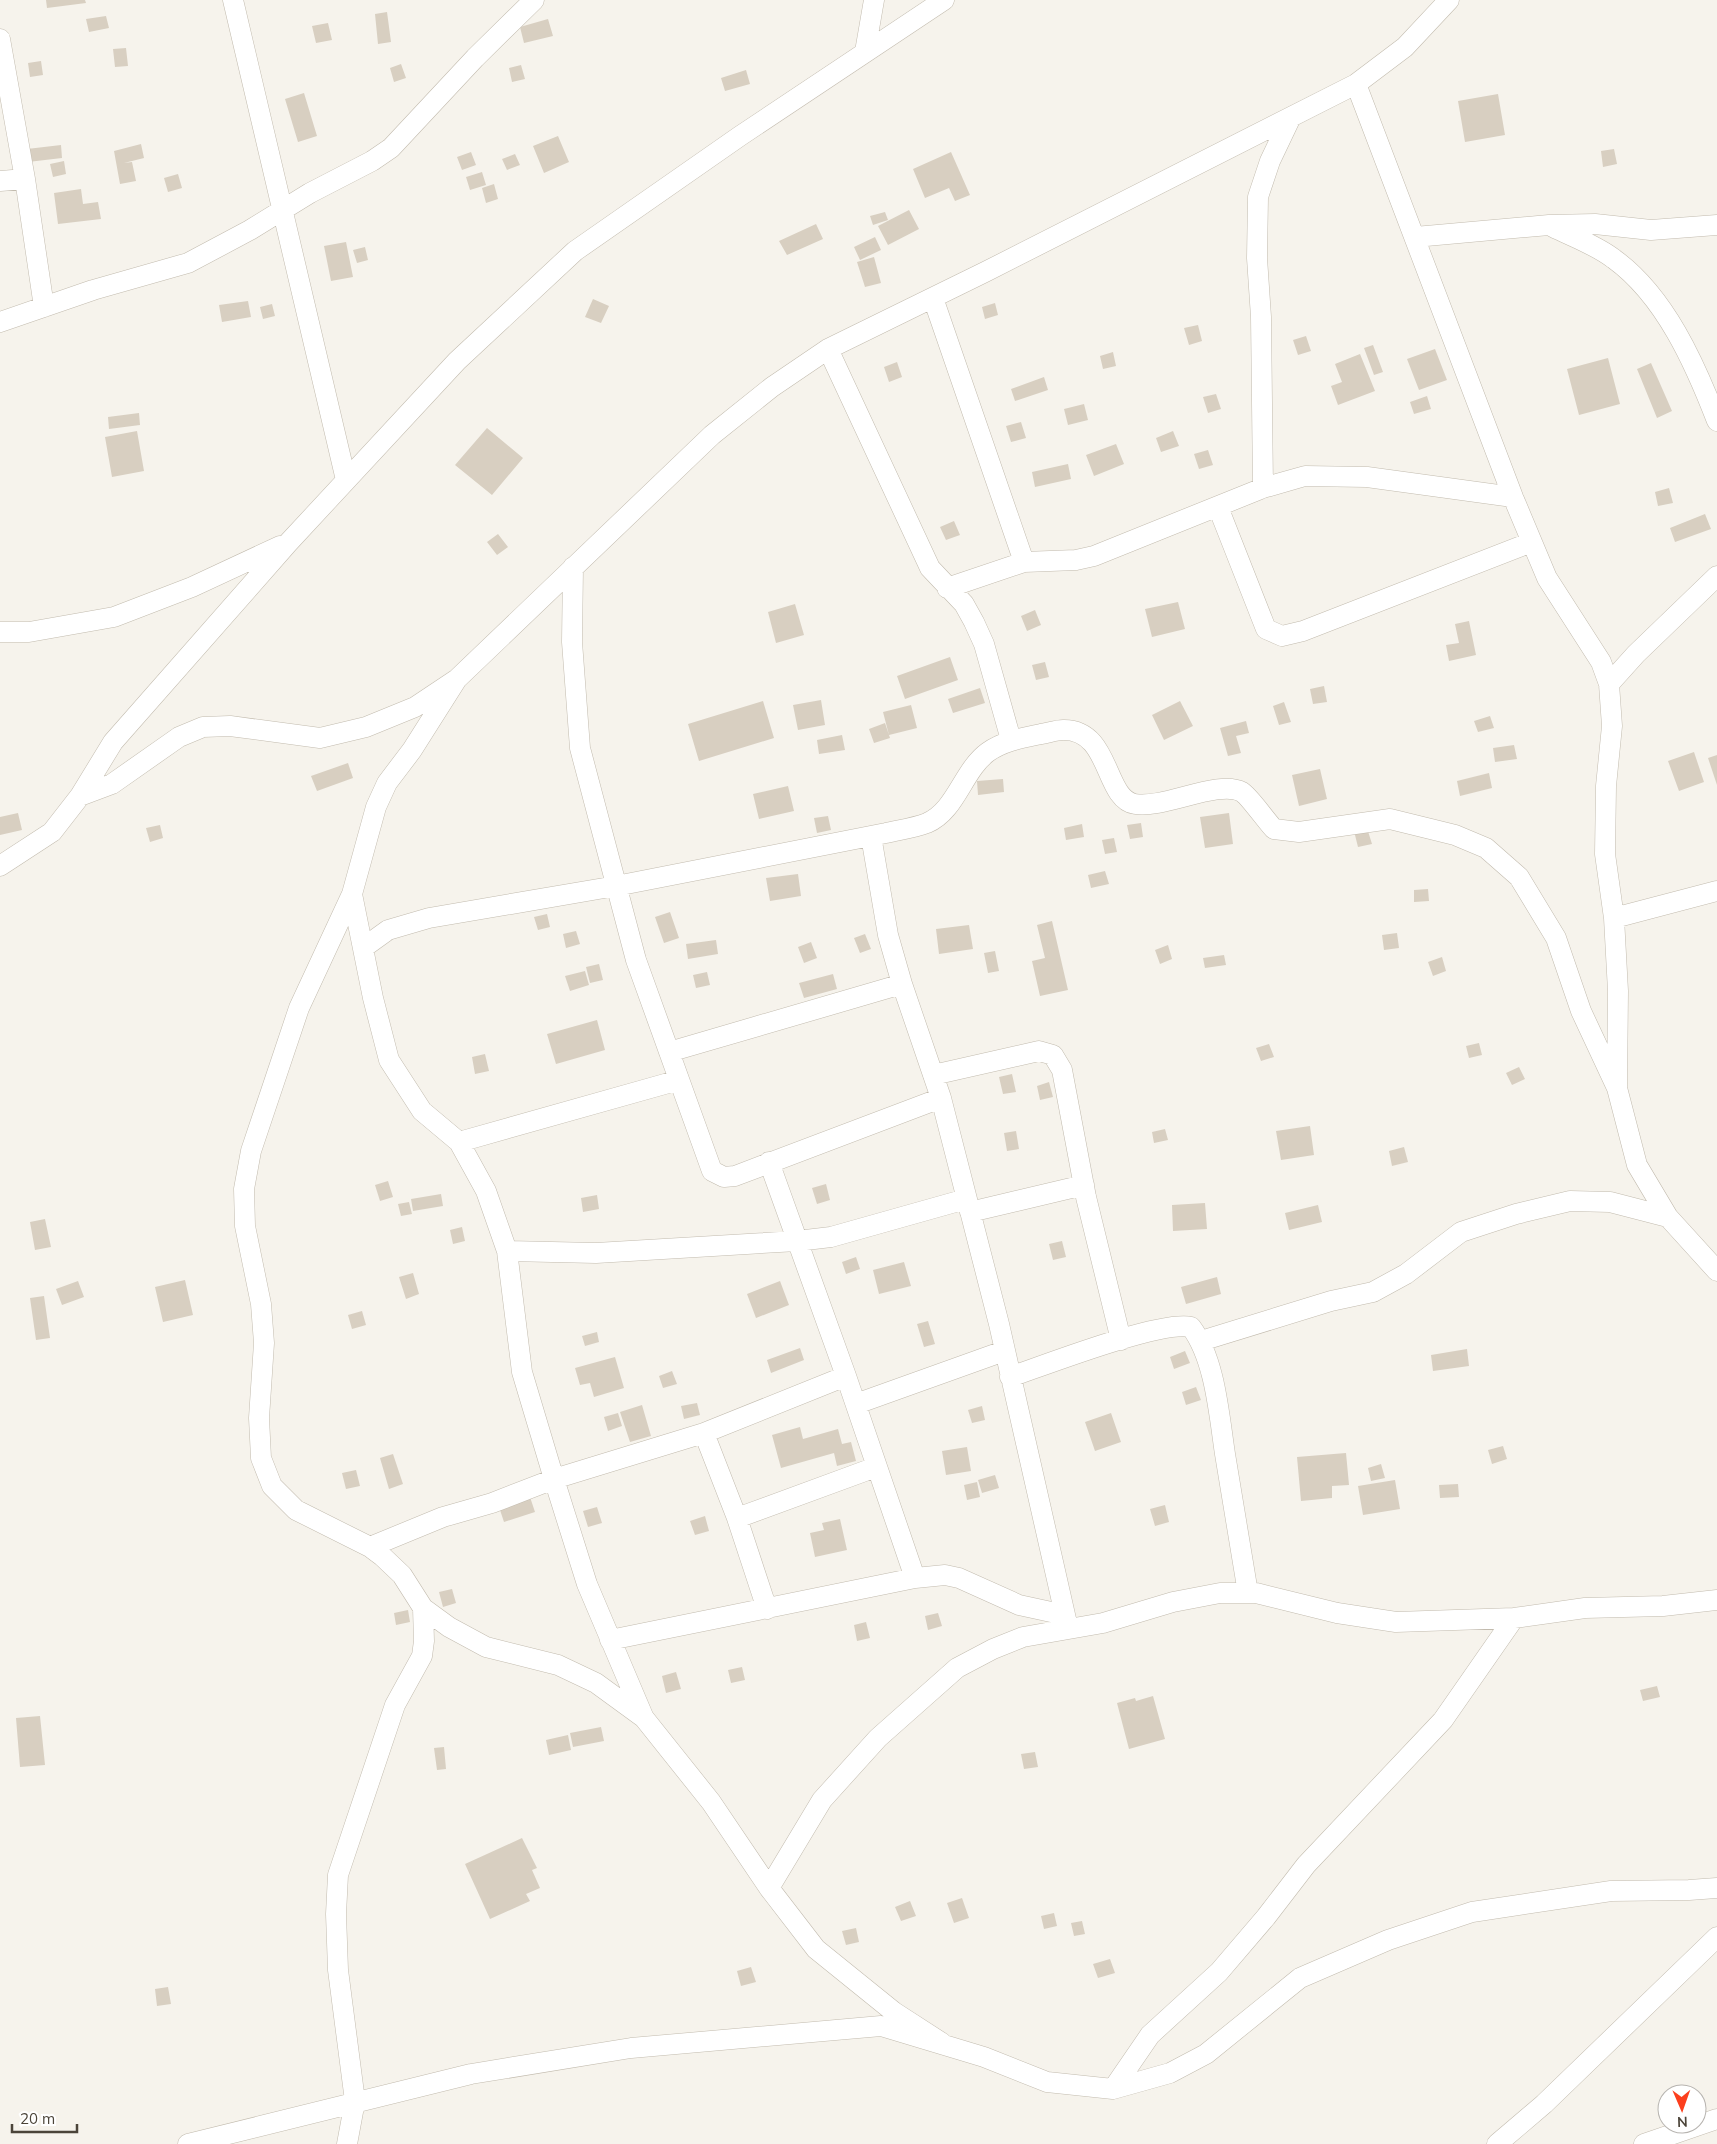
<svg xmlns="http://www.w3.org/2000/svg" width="1717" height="2144" font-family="Mulish,sans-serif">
	<rect width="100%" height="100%" fill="#f6f3ec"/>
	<path fill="#d8cfc1" d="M46,0H85L86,3L47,8Z
		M387,12L391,42L378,44L375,14Z
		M106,16L109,28L89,32L86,19Z
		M548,19L553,36L524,43L520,27Z
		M328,23L332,40L316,43L312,26Z
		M126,48L128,66L115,67L113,49Z
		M41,61L43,75L30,77L28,63Z
		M401,64L406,78L394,82L390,68Z
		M521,65L525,79L512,82L509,68Z
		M746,70L750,84L725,91L721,78Z
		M304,93L317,136L298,142L285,99Z
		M1498,94L1505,135L1465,142L1458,101Z
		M558,136L569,162L544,173L533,146Z
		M141,144L144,158L124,163L132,162L136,181L120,184L114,151Z
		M61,145L62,158L28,162L27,149Z
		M1614,149L1617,164L1603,167L1601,151Z
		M471,152L476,165L462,170L457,157Z
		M951,152L970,195L955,201L949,188L925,198L913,169Z
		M515,154L520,165L507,170L502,159Z
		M64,161L66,174L53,177L50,164Z
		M482,172L486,185L470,190L466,177Z
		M178,174L182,188L168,192L164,178Z
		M494,184L498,199L486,203L482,188Z
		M81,189L83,204L98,202L101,219L58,224L54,193Z
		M909,210L919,229L888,245L878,226Z
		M885,212L888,220L873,225L870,216Z
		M816,224L823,239L787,255L779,241Z
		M875,237L881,250L860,260L854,247Z
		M346,242L353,277L331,281L324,246Z
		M365,247L368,260L357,263L353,250Z
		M874,257L881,283L865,287L857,262Z
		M593,299L609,306L601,323L585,317Z
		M248,301L251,317L222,322L219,305Z
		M995,303L998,315L985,319L982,307Z
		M272,304L275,316L263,319L260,307Z
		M1198,325L1202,341L1189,345L1184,328Z
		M1306,336L1311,351L1298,355L1293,340Z
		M1373,345L1383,372L1374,375L1364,348Z
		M1435,349L1447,380L1419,390L1407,359Z
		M1113,352L1116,366L1103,369L1100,356Z
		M1360,354L1375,391L1338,405L1331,386L1342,382L1335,364Z
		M1608,358L1620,404L1579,415L1567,369Z
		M897,362L902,377L889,382L884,367Z
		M1651,363L1672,411L1657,418L1637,369Z
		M1044,377L1048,390L1015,401L1011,389Z
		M1216,394L1221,409L1208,413L1203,397Z
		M1427,396L1431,409L1414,414L1410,402Z
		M1084,404L1088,420L1068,425L1064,409Z
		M139,413L140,425L109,429L108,417Z
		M1021,422L1026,438L1011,442L1006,426Z
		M487,428L523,458L492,495L455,465Z
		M137,431L144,471L112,477L105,437Z
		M1173,431L1179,446L1161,452L1156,438Z
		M1116,444L1124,464L1094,476L1086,455Z
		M1208,450L1213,465L1199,469L1194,454Z
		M1068,464L1071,479L1035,487L1032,472Z
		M1669,488L1673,503L1658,506L1655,492Z
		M1705,514L1711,529L1675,542L1670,528Z
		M954,521L960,535L946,540L940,527Z
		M498,534L508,547L497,555L487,542Z
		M1178,602L1185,629L1152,637L1145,609Z
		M795,604L804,635L776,643L768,612Z
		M1035,610L1041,625L1027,631L1021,616Z
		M1469,621L1476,655L1449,661L1446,645L1459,643L1455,624Z
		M950,657L958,680L905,699L897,676Z
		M1045,662L1049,677L1036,680L1032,665Z
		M1324,686L1327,702L1313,704L1310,689Z
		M980,688L985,703L953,713L948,699Z
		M821,700L825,725L798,730L793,705Z
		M763,701L774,738L699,761L688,724Z
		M1180,701L1193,726L1164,740L1152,715Z
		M1284,702L1291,722L1279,725L1273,706Z
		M911,705L917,728L889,735L883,712Z
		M1490,716L1494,728L1478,732L1474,721Z
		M1246,721L1249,733L1236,736L1241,753L1228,756L1220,728Z
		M885,723L890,738L874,743L869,729Z
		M842,735L845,750L819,754L817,740Z
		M1514,745L1517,759L1495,762L1493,748Z
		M1694,752L1704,782L1679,791L1668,761Z
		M1717,755V785L1708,758Z
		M348,763L353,778L317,791L311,776Z
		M1320,769L1327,799L1299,806L1292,775Z
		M1489,773L1492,788L1460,796L1457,781Z
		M1003,779L1004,792L978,795L977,781Z
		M788,786L794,811L759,819L753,794Z
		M18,813L22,830L0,835V817Z
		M1229,813L1233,844L1205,848L1200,817Z
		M828,816L831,830L817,833L814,818Z
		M1141,823L1143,837L1130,839L1127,825Z
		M1082,824L1084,837L1066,840L1064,828Z
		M160,825L163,838L150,842L146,828Z
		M1367,828L1372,844L1358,847L1354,831Z
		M1114,838L1117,852L1105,854L1102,840Z
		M1105,871L1109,884L1091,888L1088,875Z
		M798,874L801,896L770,901L766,878Z
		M1428,889L1429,901L1414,902V890Z
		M670,912L679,938L664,943L655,917Z
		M547,914L550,927L538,930L534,917Z
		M1052,921L1068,990L1040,996L1032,961L1045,958L1037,925Z
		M969,925L973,949L939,954L936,929Z
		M576,931L580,944L566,948L563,934Z
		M1397,933L1399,948L1384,950L1382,935Z
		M865,934L871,949L860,953L854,938Z
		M716,940L718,954L688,959L686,944Z
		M811,942L817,958L804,963L798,947Z
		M1168,945L1172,959L1160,964L1155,950Z
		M995,951L999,971L988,973L984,953Z
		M1224,955L1226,965L1205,968L1203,958Z
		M1442,957L1446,971L1433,976L1428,962Z
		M599,964L603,980L590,983L586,967Z
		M585,971L589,985L570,991L565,976Z
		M707,972L710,985L696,988L693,975Z
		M833,974L837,989L804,998L799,983Z
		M597,1020L605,1050L556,1064L547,1034Z
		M1479,1043L1482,1055L1469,1058L1466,1046Z
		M1269,1044L1274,1057L1261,1061L1256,1048Z
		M485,1054L489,1071L475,1074L472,1057Z
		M1519,1067L1525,1079L1512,1085L1506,1073Z
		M1012,1074L1016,1092L1003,1094L999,1077Z
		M1049,1082L1053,1097L1040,1100L1037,1086Z
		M1310,1126L1314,1155L1281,1160L1276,1131Z
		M1165,1129L1168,1140L1154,1143L1152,1132Z
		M1016,1131L1019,1149L1007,1151L1004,1133Z
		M1404,1147L1408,1162L1392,1166L1389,1151Z
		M388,1181L393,1197L380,1201L375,1185Z
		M826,1184L830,1200L817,1204L812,1188Z
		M441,1194L443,1206L413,1211L411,1199Z
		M597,1195L599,1209L583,1212L581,1198Z
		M409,1202L412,1214L401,1216L398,1204Z
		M1205,1203L1207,1229L1173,1231L1172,1205Z
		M1318,1205L1322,1222L1289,1230L1285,1213Z
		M45,1219L51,1247L35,1250L30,1222Z
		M462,1227L465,1241L453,1244L450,1230Z
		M1062,1241L1066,1257L1053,1260L1049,1244Z
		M856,1257L860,1269L846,1274L842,1262Z
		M904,1262L911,1286L879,1294L873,1270Z
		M413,1273L419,1294L406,1299L399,1277Z
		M1217,1277L1221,1294L1186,1304L1181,1287Z
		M185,1280L193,1315L163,1322L155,1287Z
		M78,1281L84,1297L62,1305L56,1289Z
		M780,1281L789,1305L756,1318L747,1294Z
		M44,1296L50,1338L36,1340L30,1298Z
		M362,1311L366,1325L352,1329L348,1315Z
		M928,1321L935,1344L924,1347L917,1324Z
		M597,1332L599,1342L585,1346L582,1336Z
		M800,1348L804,1360L771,1373L767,1360Z
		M1467,1349L1469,1366L1433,1371L1431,1355Z
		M1185,1351L1190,1363L1174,1369L1170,1357Z
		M615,1357L624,1388L594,1397L590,1383L580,1385L575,1368Z
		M672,1371L677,1384L663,1388L659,1376Z
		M1196,1387L1201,1400L1186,1405L1182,1392Z
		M697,1403L700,1415L684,1419L681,1406Z
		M642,1405L651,1436L630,1442L620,1412Z
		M982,1406L985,1420L972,1423L968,1410Z
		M618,1413L622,1426L608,1431L604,1417Z
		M1111,1413L1121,1442L1095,1451L1085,1422Z
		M800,1427L803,1439L838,1429L842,1444L851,1442L856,1461L837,1466L834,1453L781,1468L772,1435Z
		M1503,1446L1507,1459L1492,1464L1488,1450Z
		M967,1447L971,1471L946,1475L942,1451Z
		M1346,1453L1349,1485L1332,1486V1498L1301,1501L1297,1457Z
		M393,1454L403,1484L389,1489L380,1458Z
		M1381,1464L1385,1478L1371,1481L1368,1468Z
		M356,1470L360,1486L346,1489L342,1473Z
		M995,1475L999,1488L982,1493L978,1480Z
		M1395,1480L1400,1509L1363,1515L1358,1486Z
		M977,1482L980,1497L967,1500L964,1485Z
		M1458,1484L1459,1497L1440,1498L1439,1485Z
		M529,1494L535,1512L504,1522L498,1504Z
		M1165,1505L1169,1522L1155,1526L1150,1509Z
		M597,1507L602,1523L588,1527L583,1511Z
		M705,1516L709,1531L695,1535L690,1521Z
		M840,1519L847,1550L815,1557L810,1533L824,1530L822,1523Z
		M452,1589L456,1603L443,1607L439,1592Z
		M408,1610L410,1622L396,1625L394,1613Z
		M938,1613L942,1626L928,1630L925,1616Z
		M866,1622L870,1638L857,1641L854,1625Z
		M742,1667L745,1680L731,1683L728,1670Z
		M676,1672L681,1689L666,1693L662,1676Z
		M1657,1686L1660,1697L1643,1701L1640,1690Z
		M1153,1696L1165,1739L1129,1749L1117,1703L1135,1698L1136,1701Z
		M40,1716L45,1765L20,1767L16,1718Z
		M601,1727L604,1741L573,1747L570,1733Z
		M568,1735L571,1750L549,1755L546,1740Z
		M444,1747L446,1769L437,1770L434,1748Z
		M1035,1752L1038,1767L1024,1769L1021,1754Z
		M522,1838L537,1868L532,1870L540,1888L526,1894L530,1901L490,1919L465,1864Z
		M962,1898L969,1918L954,1923L947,1903Z
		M910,1901L916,1916L901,1921L895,1907Z
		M1054,1913L1057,1926L1044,1929L1041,1916Z
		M1082,1921L1085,1934L1074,1936L1071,1923Z
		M856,1928L859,1942L846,1945L842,1931Z
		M1110,1959L1115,1973L1098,1978L1093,1964Z
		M751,1967L756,1982L741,1986L737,1971Z
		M168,1987L171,2004L157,2006L155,1989Z"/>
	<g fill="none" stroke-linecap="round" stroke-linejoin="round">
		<defs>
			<path id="street" d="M233,0L346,480
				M0,39L25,179L44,307
				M865,52L874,0
				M1356,84L1513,497L1547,578L1601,662L1609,684L1612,726L1606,786L1605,854L1614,918L1618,991L1617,1088L1637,1165L1668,1217L1717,1271
				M0,181L25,179
				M1553,227C1573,237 1596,245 1614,259C1665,296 1695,364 1717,421
				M1415,237L1549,225L1595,224L1651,230L1717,225
				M933,298L1024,562
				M0,322L93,290L188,263L250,230L310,193L372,161L391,148L475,58L534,0
				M828,349L930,568L964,604L974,622L984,644L1011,740
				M1263,488L1261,317L1257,258L1258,197L1270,161L1291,117
				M1218,507L1266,629L1282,636L1303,631L1532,542
				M573,567L572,642L580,748L636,960L712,1171L724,1177L735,1176L941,1098
				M947,588L1024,562L1076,560L1094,556L1263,488L1305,476L1367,477L1513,497
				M0,632H29L114,617L192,587L280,546
				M457,679L412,750L387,783L376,807L352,894L299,1008L251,1151L244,1189L245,1226L261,1304L264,1343L259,1418L261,1458L272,1486L296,1510L370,1547L382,1556L402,1575L423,1608L449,1627L486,1647L558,1665L596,1683L644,1718L711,1802L769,1888L816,1949L894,2012L942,2043
				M1609,684L1636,654L1717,576
				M80,796L112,784L179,737L203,727L230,726L320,738L366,727L415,707L457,679L712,435L772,387L828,349L985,272L1356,84L1405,47L1449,0
				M871,836L888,935L902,984L941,1098L999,1324L1068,1628
				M0,866L52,832L80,796L113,742L289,542L457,361L575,251L740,136L944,0
				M352,894L373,998L389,1060L422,1111L459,1142L486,1191L507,1251L522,1372L554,1479L587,1584L643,1716
				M1614,918L1717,891
				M363,948L388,930L429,918L616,886L886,833C899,830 914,828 927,823C956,811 963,770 988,752C1004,741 1022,738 1041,734C1048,733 1056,730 1063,730C1111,729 1104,799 1135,804C1164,809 1219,779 1242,792C1249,796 1267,822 1274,829L1299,832L1390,819L1455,835L1486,848L1519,877L1556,938L1581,1011L1617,1088
				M669,1052L902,984
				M933,1075L1039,1051L1053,1055L1062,1070L1086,1197L1121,1340
				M459,1142L679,1080
				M769,1162L846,1376L915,1578
				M970,1212L1084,1185
				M507,1251L596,1253L797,1241L831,1237L966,1199
				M1201,1341L1331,1301L1373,1292L1406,1274L1461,1232L1516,1214L1570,1201L1610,1202L1668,1217
				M1010,1377C1045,1365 1161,1320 1191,1327C1215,1359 1219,1414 1225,1454C1233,1500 1240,1547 1248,1593
				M856,1404L1004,1351
				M704,1433L737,1518L767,1609
				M737,1518L876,1467
				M370,1547L443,1517L492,1503L554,1479L704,1433L846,1376
				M610,1640L915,1578L945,1575L959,1578L1019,1605L1065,1615
				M769,1888L822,1800L878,1738L957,1668L993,1649L1023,1637L1103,1623L1173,1602L1220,1593H1256L1337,1613L1396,1622L1514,1618L1585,1608L1663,1606L1717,1600
				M1113,2089L1150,2035L1219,1972L1266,1917L1306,1865L1443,1720L1514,1618
				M188,2144L471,2074L631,2048L881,2026L984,2057L1047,2082L1113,2089L1170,2073L1206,2054L1300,1978L1388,1940L1472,1912L1611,1891L1689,1890L1717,1888
				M347,2144L355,2101L338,1970L336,1914L338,1875L395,1705L422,1656L424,1641L423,1608
				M1497,2144L1544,2104L1717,1937
				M1644,2144L1717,2119"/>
		</defs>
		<use href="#street" stroke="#c2bbae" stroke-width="21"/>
		<use href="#street" stroke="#fff" stroke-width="20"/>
	</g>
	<g transform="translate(1682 2109) rotate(178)"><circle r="24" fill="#ffffff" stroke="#b7b4b0"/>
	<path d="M0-4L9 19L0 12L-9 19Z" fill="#fc3f1d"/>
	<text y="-8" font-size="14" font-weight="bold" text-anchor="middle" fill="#4b4439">N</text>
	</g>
	<path d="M12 2124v8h65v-8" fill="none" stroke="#4b4439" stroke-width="2.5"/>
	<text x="20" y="2124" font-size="15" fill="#4b4439" stroke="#ffffff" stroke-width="4" paint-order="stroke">20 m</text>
</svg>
